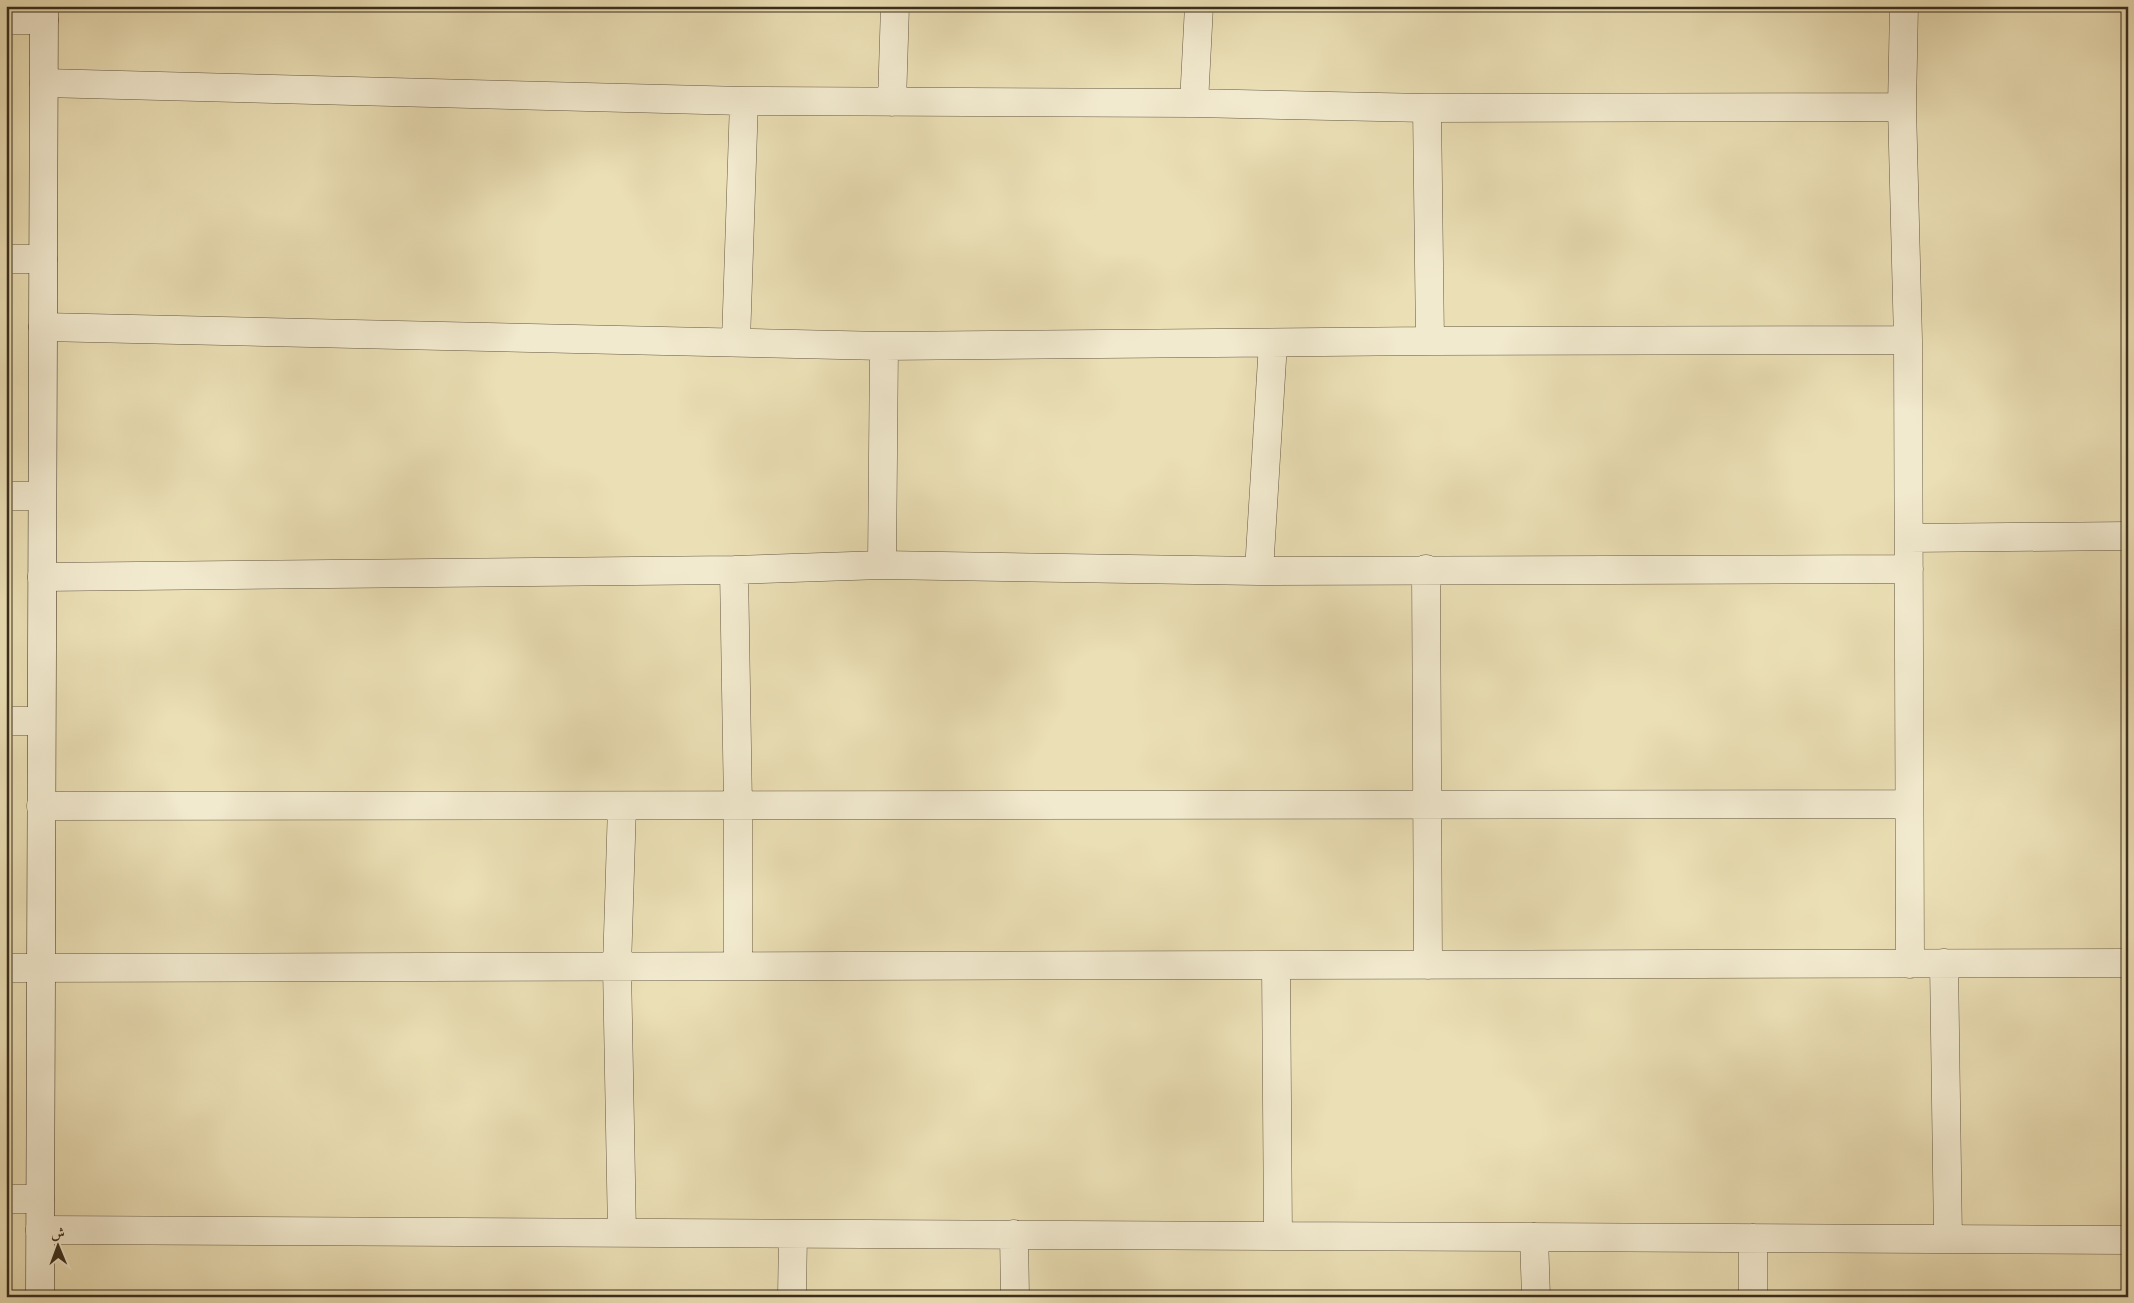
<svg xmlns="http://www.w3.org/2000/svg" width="2134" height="1303" font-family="'IM FELL DW Pica',Amiri,serif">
	<rect width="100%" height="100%" fill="#ebdfb5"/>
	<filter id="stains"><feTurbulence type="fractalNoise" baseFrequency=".004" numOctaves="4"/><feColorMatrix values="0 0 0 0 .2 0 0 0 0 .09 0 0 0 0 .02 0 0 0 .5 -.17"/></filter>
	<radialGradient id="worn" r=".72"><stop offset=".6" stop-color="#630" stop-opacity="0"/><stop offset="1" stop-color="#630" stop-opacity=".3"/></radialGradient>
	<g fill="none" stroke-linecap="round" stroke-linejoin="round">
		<defs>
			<path id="street" d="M1904,6L1902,107L1908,340L1910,964
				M6,20H44
				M44,83L744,101L1194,103L1427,108L1902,107
				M892,102L895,6
				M1194,103L1199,6
				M1427,108L1430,341
				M6,259H43
				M43,327L884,346L1430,341L1908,340
				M736,341L744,101
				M6,496H42
				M1909,538L2128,536
				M882,565L884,346
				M1426,569L1428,965
				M734,570L738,806V966
				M1259,571L1273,343
				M42,577L734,570L882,565L1259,571L1909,569
				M6,721H41
				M41,806L1909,804
				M622,806L617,967L622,1233
				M1944,963L1948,1239
				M1276,965L1278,1236
				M6,968L2128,963
				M6,1199H40
				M40,1230L2128,1240
				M1014,1234L1015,1297
				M1534,1237L1536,1297
				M1753,1238V1297
				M792,1297L793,1234"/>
			<path id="secondary" d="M40,1297L44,6"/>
		</defs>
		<use href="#street" stroke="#665a43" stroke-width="29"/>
		<use href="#secondary" stroke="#392d1d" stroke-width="29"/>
		<use href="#street" stroke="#f2eacf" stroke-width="28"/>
		<use href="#secondary" stroke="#f2eacf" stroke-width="28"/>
	</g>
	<rect width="2134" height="1303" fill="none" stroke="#ebdfb5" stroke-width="25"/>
	<rect x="8" y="8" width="2119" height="1288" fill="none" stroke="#392d1d" stroke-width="2.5"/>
	<rect x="12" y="12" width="2109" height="1278" fill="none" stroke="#392d1d"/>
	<g transform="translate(58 1246) rotate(359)" stroke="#f2eacf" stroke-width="4" paint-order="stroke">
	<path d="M0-4L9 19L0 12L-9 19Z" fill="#392d1d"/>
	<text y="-8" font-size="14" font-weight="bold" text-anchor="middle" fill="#392d1d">ش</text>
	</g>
	<rect width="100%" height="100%" filter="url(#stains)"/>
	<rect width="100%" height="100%" fill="url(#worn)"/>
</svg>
